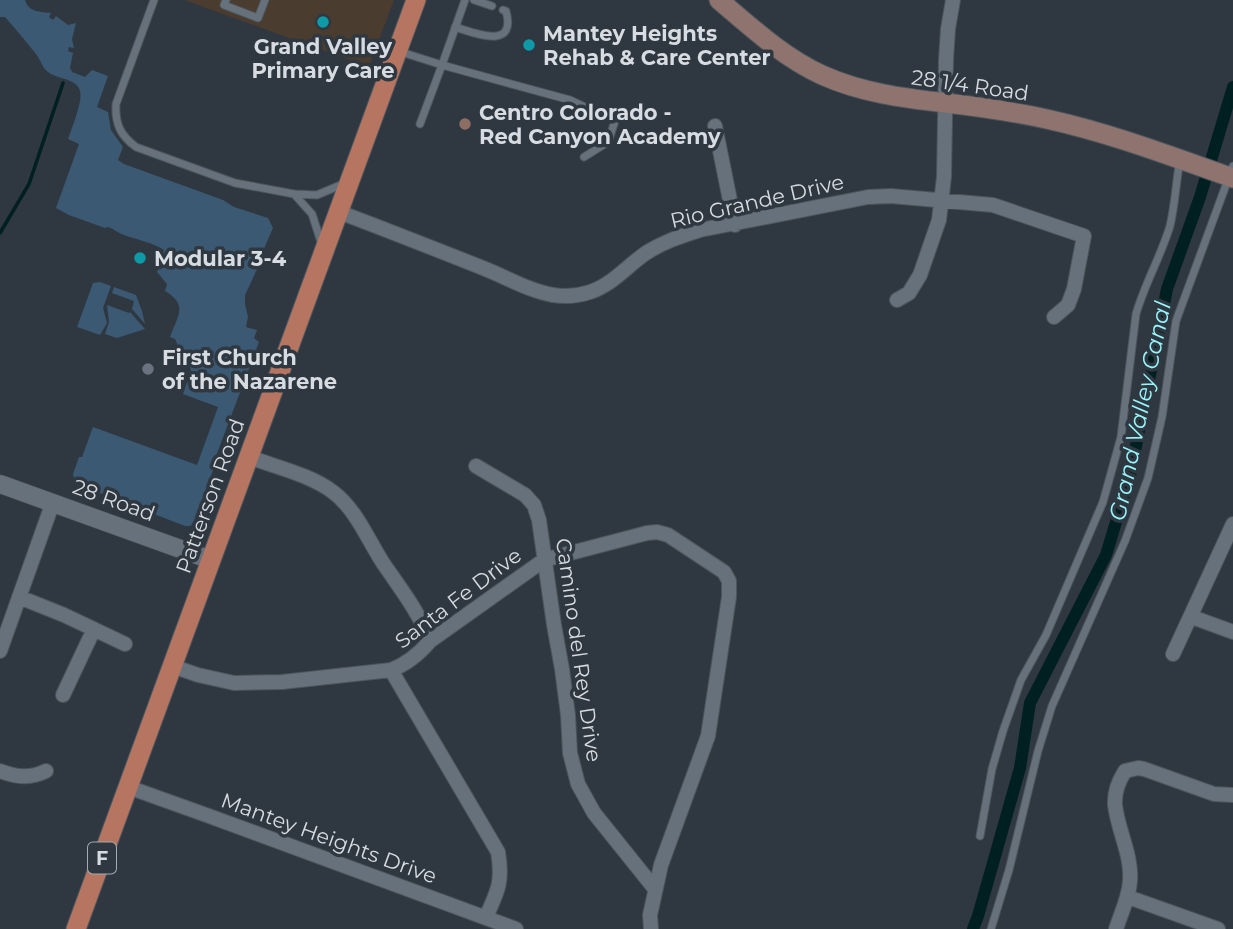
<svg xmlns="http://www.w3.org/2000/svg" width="1233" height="929" font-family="Montserrat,sans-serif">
	<rect width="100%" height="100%" fill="#2f3841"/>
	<path fill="#4a3c2e" d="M184,0H394L369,67Z"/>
	<path fill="#3b5972" d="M0,0H25C28,12 41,12 51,13L49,17L53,20L56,16L68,25L76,23L72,39L74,48L69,47L68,51L73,53L70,68L72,72L85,77L92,70L108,76L97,107L108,112L111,130L123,147L118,160L124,164L223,200L234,207L268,218L273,228L263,251L259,265L245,295V304L248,317L246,327L257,330L254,338L259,342L213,464L214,468L193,523L190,526H185L82,486L74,478L73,474L79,457H82L93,427L197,465L218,407L183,394L191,370L181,348H179L175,339L170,337C177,317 189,305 165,291L167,284L157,272L164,250C152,242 137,240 124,235C118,233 114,229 108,227L105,228L69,215L56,208L79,144L68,139C72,127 83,101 80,91C77,78 56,79 48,72C43,69 40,59 36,54C26,42 16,29 5,17H0Z
		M100,282L111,286L103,308L107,323L100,335L77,327L93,283Z
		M114,287L136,295L142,311L145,324L132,309L134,301L112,293Z
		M107,305L129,313L130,312L145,329L117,338L105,334L109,322Z"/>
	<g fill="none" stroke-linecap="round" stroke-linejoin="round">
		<path stroke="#001f21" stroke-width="3.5" d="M0,233L29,184L63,83"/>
		<path stroke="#001f21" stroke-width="12" d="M973,929L978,916L1020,768L1030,703L1106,555L1130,476L1167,289L1200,197L1233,87"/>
		<defs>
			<path id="service" d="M154,0L116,104C115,124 120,135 136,147L235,183L294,194L317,195L343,184
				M226,0L224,5L258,18L265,0
				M474,0L492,6
				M455,27C474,33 517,51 506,11L503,10
				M398,51L442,65L465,0
				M420,124L442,65L570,100L615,121L608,142L584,157
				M294,194L312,214L322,245
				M980,836L992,769L1003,731L1021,680L1046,635L1103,502L1121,437L1136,314C1145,283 1161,256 1170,226C1175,205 1176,182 1180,160
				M991,929L1009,870L1038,751L1052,706L1125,541L1148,478L1162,417L1176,321L1233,166"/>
			<path id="minor" d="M715,126L735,225
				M339,212C387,230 435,249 483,268C506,277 529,291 553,295C565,297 578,296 590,292C612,285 627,266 646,253C663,242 681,236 700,230L868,197L891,196L993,205L1084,236L1074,289L1068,305L1054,317
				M897,300L909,293L920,275L939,220L944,177L946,60L948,29L953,0
				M249,457C276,467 311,475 333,492C356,509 368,540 383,563C400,588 419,612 430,641
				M476,466L525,495L534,505L539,520L554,625L562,669L568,715L570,753L578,784L594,813L655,889
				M19,597L64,615L125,644
				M1192,617L1233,632
				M0,651L53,502
				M1173,654L1233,524
				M172,666L198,675L234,683L282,682L391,670C407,664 419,654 430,641L544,560L647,533L657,532L668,535L724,572L729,581V597L708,736L661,865L650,915L651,929
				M391,670L498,852C503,881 498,891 486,917
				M63,695L94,629
				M0,771C17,777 29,779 46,771
				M128,787L209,816L516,929
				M1128,897L1218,929
				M1116,929C1121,913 1129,898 1130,881C1132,855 1118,831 1115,805C1114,792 1118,782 1125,771L1138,768L1144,769L1214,794L1233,795"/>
			<path id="tertiary" d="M0,484L211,560"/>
			<path id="secondary" d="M719,0C752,28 783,57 822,75C862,93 903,98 946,103C981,107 1016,112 1051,120C1113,134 1173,157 1233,178"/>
			<path id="primary" d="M76,929L416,0"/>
		</defs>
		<use href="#service" stroke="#4c555c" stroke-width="9"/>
		<use href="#minor" stroke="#4c555c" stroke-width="16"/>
		<use href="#tertiary" stroke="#4c555c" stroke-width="19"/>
		<use href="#secondary" stroke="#4c555c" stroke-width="21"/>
		<use href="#primary" stroke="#4c555c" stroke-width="21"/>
		<use href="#service" stroke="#66717b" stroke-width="7"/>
		<use href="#minor" stroke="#66717b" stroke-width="14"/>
		<use href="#tertiary" stroke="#66717b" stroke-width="18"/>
		<use href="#secondary" stroke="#8e736e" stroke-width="19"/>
		<use href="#primary" stroke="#b67561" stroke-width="19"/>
	</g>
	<g fill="#0f9aa8" stroke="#2f3841" stroke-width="2.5">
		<circle cx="323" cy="22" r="7"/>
		<circle cx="529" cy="45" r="7"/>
		<circle cx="140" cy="258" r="7"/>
	</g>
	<circle fill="#8d6e63" stroke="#2f3841" stroke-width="2.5" cx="465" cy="124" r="7"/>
	<circle fill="#6b7280" stroke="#2f3841" stroke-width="2.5" cx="148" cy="369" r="7"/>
	<g text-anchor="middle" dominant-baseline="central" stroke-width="7" stroke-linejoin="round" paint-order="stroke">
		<rect fill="#2f3841" stroke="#a4abb1" stroke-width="2" x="88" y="842.5" width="28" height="31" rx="5"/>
		<g font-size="19" font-weight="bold" fill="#d6dce1">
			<text x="102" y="858">F</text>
		</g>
		<g font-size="21" font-weight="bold" fill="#d6dce1" stroke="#2f3841" text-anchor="start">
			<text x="543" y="33">Mantey Heights<tspan x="543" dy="24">Rehab &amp; Care Center</tspan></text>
			<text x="323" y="46" text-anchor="middle">Grand Valley<tspan x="323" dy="24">Primary Care</tspan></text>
			<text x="479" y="112">Centro Colorado -<tspan x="479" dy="24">Red Canyon Academy</tspan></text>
			<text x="154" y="258">Modular 3-4</text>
			<text x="162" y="357">First Church<tspan x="162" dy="24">of the Nazarene</tspan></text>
		</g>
		<g font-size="21" fill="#d6dce1" stroke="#2f3841">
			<text transform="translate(970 85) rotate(8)">28 1/4 Road</text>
			<text transform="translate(757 201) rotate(-13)">Rio Grande Drive</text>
			<text transform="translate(210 496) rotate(-70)">Patterson Road</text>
			<text transform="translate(114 500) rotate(20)">28 Road</text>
			<text transform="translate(458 598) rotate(-37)">Santa Fe Drive</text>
			<text transform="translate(579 650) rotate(82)">Camino del Rey Drive</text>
			<text transform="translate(329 838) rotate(20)">Mantey Heights Drive</text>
		</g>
		<g font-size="23" font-style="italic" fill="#97f7fc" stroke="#2f3841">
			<text transform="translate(1140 411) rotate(-78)">Grand Valley Canal</text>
		</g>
	</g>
</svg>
